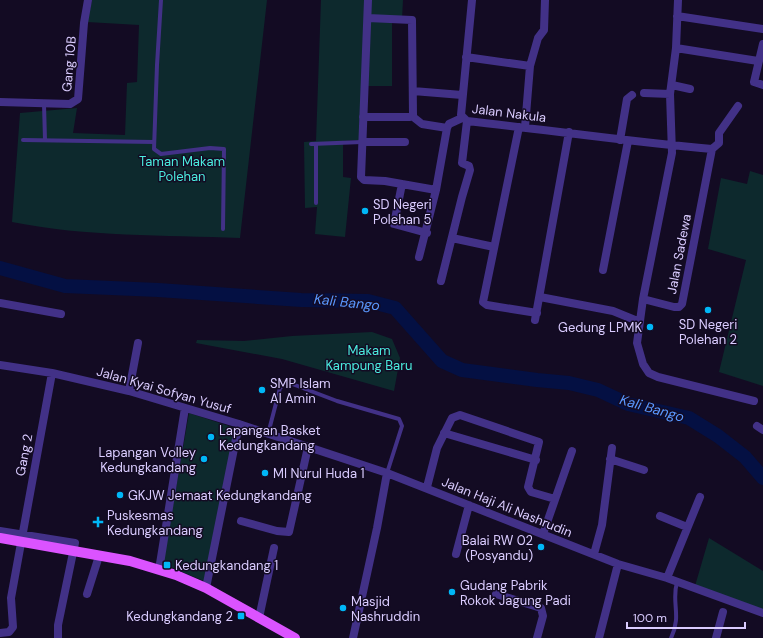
<svg xmlns="http://www.w3.org/2000/svg" width="763" height="638" font-family="'DM Sans',sans-serif">
	<rect width="100%" height="100%" fill="#130b23"/>
	<path fill="#0d292d" d="M92,0H267L240,238C165,235 86,237 12,222L20,113L77,108L73,133L125,135L127,83L137,82L139,25L87,22Z
		M321,0H403L402,19L392,20V86H362L359,140L343,141V177L351,178L345,237L315,234L317,207L305,208L304,142L316,141Z
		M750,171L763,175V386L719,372L746,260L708,249L721,178L747,184Z
		M372,332L392,339L400,358L394,391L282,359L196,343L197,340L244,341L292,336Z
		M189,413L235,428L204,581L163,564Z
		M709,538L763,571V611L695,586Z"/>
	<g fill="none" stroke-linecap="round" stroke-linejoin="round">
		<path stroke="#041043" stroke-width="14" d="M0,268L65,286L158,290L301,300L368,301L395,308L442,361L462,370L537,380L569,383L598,390L628,404L689,418L718,436L745,457L763,478"/>
		<path stroke="#423187" stroke-width="4" d="M161,0L157,65L154,149L161,154L210,148L224,149L223,229
			M44,104L45,140
			M23,140L154,142
			M311,144L362,142
			M316,203V144
			M268,434L280,388L287,382L337,401L399,419L402,426L387,473
			M671,638C682,615 671,603 677,582"/>
		<path stroke="#423187" stroke-width="8" d="M368,0L361,177L364,180L385,181L436,190
			M472,0L461,115L467,121C549,130 630,142 712,149
			M678,0L676,48L670,94L672,153L643,299L637,343L643,364L649,373L658,377L754,401
			M677,16L763,29
			M763,44L754,82L763,85
			M676,48L758,61
			M466,57L530,66
			M672,85L690,89
			M413,91L462,95
			M644,93L670,94
			M0,102L70,104L78,99L84,23L88,0
			M412,116L422,124L447,128
			M363,117H410L413,115L412,20L368,18
			M519,127L483,302L487,305L537,313
			M525,127L530,66L538,38L544,30L545,0
			M620,140L627,99L632,95
			M362,142H405
			M712,149L719,143V133L738,106
			M402,184L394,224L427,233
			M452,238L494,247
			M419,257L436,190L447,128L449,124L462,118
			M603,270L628,141
			M441,281L462,197L470,170L469,166L462,163L467,121
			M540,297L613,311L640,322
			M643,299L674,307H679L682,304L712,149
			M0,303L61,314
			M535,320L569,132
			M0,365L52,373L129,391L239,424L387,473L618,564L667,578L763,613
			M129,391L138,343
			M757,426L763,430
			M444,433L536,460
			M610,459L644,470
			M427,487L437,448L452,418L460,415L539,442L528,487L531,492L555,499
			M660,516L687,527
			M241,521L277,531L289,532L308,447
			M0,531L75,543L58,625V638
			M543,534L572,451
			M456,554L469,505
			M594,554L602,525L612,448
			M159,570L185,408
			M667,578L700,497
			M206,588L239,424
			M87,594L99,556
			M496,594L541,608L543,616L537,638
			M259,618L274,548
			M0,633L9,632L13,627L11,598L52,373
			M353,638L377,528L387,473
			M599,638L618,564
			M716,638L723,612"/>
		<path stroke="#db53ff" stroke-width="10" d="M0,538L130,561L176,575L206,588L295,638"/>
	</g>
	<g fill="#00b7f7" stroke="#130b23" stroke-width="1.5">
		<circle cx="365" cy="211" r="4"/>
		<circle cx="708" cy="310" r="4"/>
		<circle cx="650" cy="327" r="4"/>
		<circle cx="262" cy="390" r="4"/>
		<circle cx="211" cy="437" r="4"/>
		<circle cx="204" cy="459" r="4"/>
		<circle cx="265" cy="473" r="4"/>
		<circle cx="120" cy="495" r="4"/>
		<path d="M96 516h4v4h4v4h-4v4h-4v-4h-4v-4h4z"/>
		<circle cx="541" cy="547" r="4"/>
		<rect x="163" y="561" width="8" height="8" rx="2"/>
		<circle cx="452" cy="592" r="4"/>
		<circle cx="343" cy="608" r="4"/>
		<rect x="237" y="612" width="8" height="8" rx="2"/>
	</g>
	<g text-anchor="middle" dominant-baseline="central" stroke-width="3" stroke-linejoin="round" paint-order="stroke">
		<g font-size="13" fill="#daccff" stroke="#130b23">
			<text transform="translate(69 64) rotate(-85)">Gang 10B</text>
			<text transform="translate(509 113) rotate(7)">Jalan Nakula</text>
			<text transform="translate(679 254) rotate(-79)">Jalan Sadewa</text>
			<text transform="translate(164 390) rotate(16)">Jalan Kyai Sofyan Yusuf</text>
			<text transform="translate(24 455) rotate(-79)">Gang 2</text>
			<text transform="translate(507 507) rotate(22)">Jalan Haji Ali Nashrudin</text>
		</g>
		<g font-size="13" fill="#4becde" stroke="#130b23">
			<text x="182" y="161">Taman Makam<tspan x="182" dy="15">Polehan</tspan></text>
			<text x="369" y="350">Makam<tspan x="369" dy="15">Kampung Baru</tspan></text>
		</g>
		<g font-size="13" fill="#daccff" stroke="#130b23" text-anchor="start">
			<text x="373" y="204">SD Negeri<tspan x="373" dy="15">Polehan 5</tspan></text>
			<text x="708" y="324" text-anchor="middle">SD Negeri<tspan x="708" dy="15">Polehan 2</tspan></text>
			<text x="642" y="327" text-anchor="end">Gedung LPMK</text>
			<text x="270" y="383">SMP Islam<tspan x="270" dy="15">Al Amin</tspan></text>
			<text x="219" y="430">Lapangan Basket<tspan x="219" dy="15">Kedungkandang</tspan></text>
			<text x="196" y="452" text-anchor="end">Lapangan Volley<tspan x="196" dy="15">Kedungkandang</tspan></text>
			<text x="273" y="473">MI Nurul Huda 1</text>
			<text x="128" y="495">GKJW Jemaat Kedungkandang</text>
			<text x="107" y="515">Puskesmas<tspan x="107" dy="15">Kedungkandang</tspan></text>
			<text x="533" y="540" text-anchor="end">Balai RW 02<tspan x="533" dy="15">(Posyandu)</tspan></text>
			<text x="175" y="565">Kedungkandang 1</text>
			<text x="460" y="585">Gudang Pabrik<tspan x="460" dy="15">Rokok Jagung Padi</tspan></text>
			<text x="351" y="601">Masjid<tspan x="351" dy="15">Nashruddin</tspan></text>
			<text x="233" y="616" text-anchor="end">Kedungkandang 2</text>
		</g>
		<g font-size="14" font-style="italic" fill="#5a98ff" stroke="#130b23">
			<text transform="translate(347 302) rotate(6)">Kali Bango</text>
			<text transform="translate(652 408) rotate(16)">Kali Bango</text>
		</g>
	</g>
	<path d="M627 622v6h118v-6" fill="none" stroke="#daccff" stroke-width="2"/>
	<text x="633" y="622" font-size="12" fill="#daccff" stroke="#130b23" stroke-width="3" paint-order="stroke">100 m</text>
</svg>
